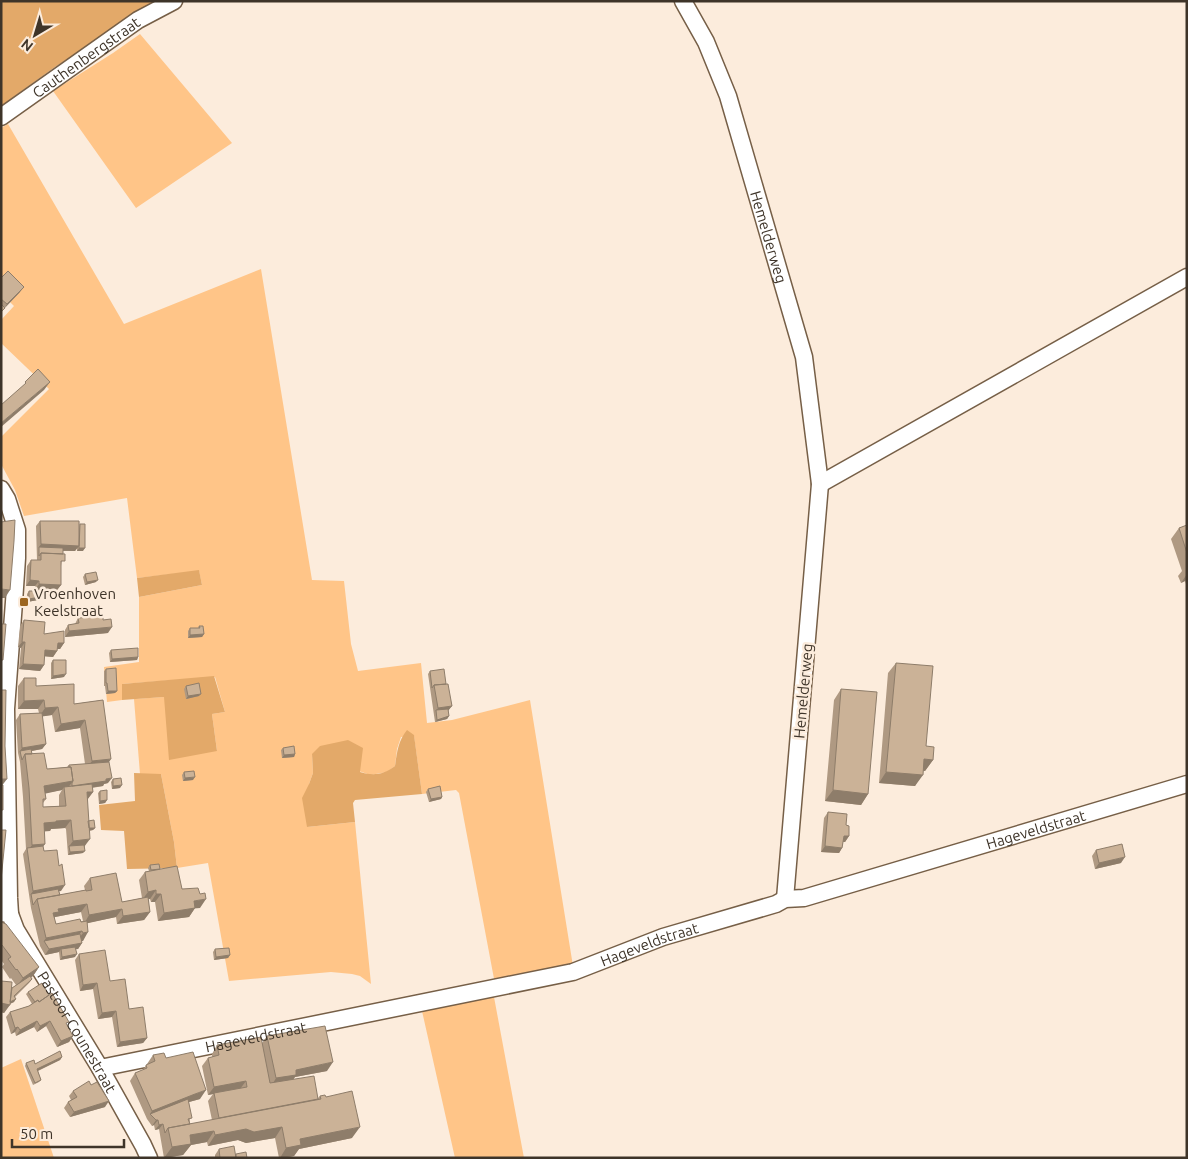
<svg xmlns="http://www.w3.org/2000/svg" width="1188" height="1159" font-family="Ubuntu,sans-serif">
	<rect width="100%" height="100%" fill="#fcecdc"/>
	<path fill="#ffc588" d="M140,34L232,143L136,208L53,91L113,53Z
		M8,124L124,324L261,269L312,580L344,581L351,644L358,671L421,663L427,723L452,720L530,700L573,966L495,984L459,793L456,790L422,794L414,736L401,737L397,749L395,766L387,772L370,775L312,754L313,773L309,784L307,827L355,822L371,984L360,976L352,974L331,972L229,981L208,863L177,868L174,842L161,774H140L134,699L164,697L217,751L212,714L225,712L215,677L122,684V700L107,702L104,667L139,662V597L202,585L199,571L137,578L127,498L24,516L15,490L1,464V437L49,389L1,343V320L14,306L1,293V128Z
		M494,997L524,1158H455L422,1011Z
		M21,1059L54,1158H1V1068Z"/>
	<path fill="#e3a969" d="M1,1H160L145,10L55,67L1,106Z
		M199,570L202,585L139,597L137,578Z
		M214,676L225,712L212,714L217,751L169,760L164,697L122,700V684Z
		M407,730L414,735L422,794L355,800L353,803L355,822L307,827L302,798L309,784L313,773L312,754L320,746L348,740L363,748L360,772C373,776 383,775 395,766C397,753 398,741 407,730Z
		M134,773L161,774L174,842L177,868L127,869L124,831L101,830L99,805L135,801Z"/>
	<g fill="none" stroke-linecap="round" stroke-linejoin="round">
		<defs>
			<g id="street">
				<path id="s1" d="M683,1L706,42L728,96L804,357L820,484L785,899"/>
				<path id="s2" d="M1,117L138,20L174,1"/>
				<path d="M820,484L1187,277"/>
				<path d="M1,489L7,499L17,530V558L14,602L6,709L9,898L10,914"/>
				<path id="s3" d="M1,913L10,914L16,930L100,1068L143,1145L149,1158"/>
				<path id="s4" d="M100,1068L573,972L663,937L776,904L785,899L804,898L1187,784"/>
			</g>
		</defs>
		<use href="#street" stroke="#765f47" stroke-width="19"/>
		<use href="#street" stroke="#fff" stroke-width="16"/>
	</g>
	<path fill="#af9982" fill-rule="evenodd" d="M1,278L20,292L5,307L1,313Z
		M40,521H79L83,551H77V548L75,551H63L61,566V585L57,590H35V586H26L27,566L31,560H37L36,526Z
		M1187,525V587L1185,581L1181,583L1178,576L1182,571L1171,539L1179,528Z
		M85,574L96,582L85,585L83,577Z
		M29,591L40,597L38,600L27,602V594Z
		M78,618L103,620L108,633L65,637V630L68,625L75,624Z
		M24,620L44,634L64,643L60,649H57V651L53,657L44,656V665L40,671L19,669L21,648L18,647L20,626Z
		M199,626L204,634L202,637L188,638V631L190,628H198Z
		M111,650L138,657L137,660L110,662L109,653Z
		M53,660L64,677L51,679V663Z
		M896,663L926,746L933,760L925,771L923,770L915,786L879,783L888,673Z
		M106,669L117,691L115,693L106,694L105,686H104V671Z
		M430,671L446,684L452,706L448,710L449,716L447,719L435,722L428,674Z
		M24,678L36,686L74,704L103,700L109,762L108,783L104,784L103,786L92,788L93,792L87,800L88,821L95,828L93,830L89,831L83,853L68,855L66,829L65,828L51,829L50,831H44L45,844L43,846L44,851L61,891H59L60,895L85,890L84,886L90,878L122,902L142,898L139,880L145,872L149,871L148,868L150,865L160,869L182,889L200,908H195L189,917L158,921L155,902H151L150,899H148L150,912L144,920L117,924L116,917L87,923L83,941H81L82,943L78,949H75V957L60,960L59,952L45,955L40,946L31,908L23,854L26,849L23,797L20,762L18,753L16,720L20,714L39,713L38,709H18V686ZM52,715L55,732L80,728L85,764L69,765L67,767L47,769L32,754V751L42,749L46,744L42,716ZM62,790L59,795V806L43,807V803L46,799L45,793ZM81,912L83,921L56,924L54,918L55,917Z
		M186,686L199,696L186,699L184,689Z
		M841,689L868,794L861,805L825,801L834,700Z
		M283,748L295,754L294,757L282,758L281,750Z
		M184,772L193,780L183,781L182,775Z
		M113,779L120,788L112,789L111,782Z
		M428,789L442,797L441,799L429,802L426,792Z
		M100,791L107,800L105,803L99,804L98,793Z
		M828,812L846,825L849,836L845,842H843L842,848L839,853L821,852L824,818Z
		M1096,850L1121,863L1095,869L1092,856Z
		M1,922L39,967L33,976L31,977L32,979L30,982L15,997L14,1002L10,1004L4,1013L1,1012V981L12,988L16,985L11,978L10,979L2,967L4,964L1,960Z
		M215,949L230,955L228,958L214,960L213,952Z
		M79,954L110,981L147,1038L143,1043L117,1047L112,1017L98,1019L93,989L80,991L75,960Z
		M28,992L67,1025L73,1036L69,1042L57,1047L46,1026L37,1032L34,1027L16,1036L15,1032L11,1034L6,1017L10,1012L29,1006L32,1004L26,994Z
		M267,1036L327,1071L295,1077L293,1079L318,1098L320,1096L352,1138L299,1149L294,1156L285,1158H279L275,1138L246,1143L238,1140L208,1146L207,1142L191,1145L183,1155L164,1158L159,1129L155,1130L154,1125L152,1126L147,1119L130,1081L135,1073L143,1070L146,1065H148L147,1064L153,1055L166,1058L200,1099L189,1102L190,1124L212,1120L208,1101L213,1094L208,1095L202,1066L208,1058L212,1057V1054L217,1045L262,1043Z
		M62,1057L60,1060L38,1071L41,1080L39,1082L33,1085L25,1066L26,1063L35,1064Z
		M73,1091L105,1107L70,1117L64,1108L68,1102L71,1100L69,1096Z
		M219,1149L236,1154L247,1158H215V1155Z"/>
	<path fill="#8e7d6a" d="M24,287L20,292L3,310L7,304Z
		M50,382L44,390L1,427V423Z
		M41,544L79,546L75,551L39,550V547L37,550Z
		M79,548H85L83,551H77Z
		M1187,574V579L1185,581L1181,583Z
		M30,580L39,581L35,586H26Z
		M98,580L96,582L85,585L87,582Z
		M39,584L61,585L57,590H35Z
		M1,589L10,590L5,598H1Z
		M40,597L38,600L27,602L29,599Z
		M112,627L108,633L65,637L69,631Z
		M204,634L202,637L188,638L190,635Z
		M22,642H25L21,648L18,647Z
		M58,643H64L60,649H54Z
		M45,650L57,651L53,657L41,656Z
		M138,657L137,660L110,662L112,659Z
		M23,664L44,665L40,671L19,669Z
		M66,674L64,677L51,679L53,676Z
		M108,691H117L115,693L106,694Z
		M201,694L199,696L186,699L188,696Z
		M44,700L38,709H18L24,701Z
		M452,706L448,711L436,710L434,713L438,708Z
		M58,707L52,715L39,717L45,708Z
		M449,716L447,719L435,722L437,720Z
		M85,720L80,728L55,732L61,724Z
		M46,744L42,749L20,753V751L22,748Z
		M295,754L294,757L282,758L284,755Z
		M111,759L106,767L86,769L92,761Z
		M924,759L933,760L925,771L917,770Z
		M886,772L923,775L915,786L879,783Z
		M195,777L193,780L183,781L185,778Z
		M112,778L108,783L104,784L103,786L80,789V784Z
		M1,779H7L1,787Z
		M73,781L67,789L64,787L62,790L39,795L44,786Z
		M122,785L120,788L112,789L113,786Z
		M833,790L868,794L861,805L825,801Z
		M87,792H93L87,800Z
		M442,797L441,799L429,802L431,799Z
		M107,800L105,803L99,804L100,801Z
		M71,820L65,828L51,829L50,831L38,832L44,823L56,821Z
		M88,828H95L93,830L86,831Z
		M844,836H849L845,842L840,841Z
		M90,839L84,847L69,846L67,849L73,841Z
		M45,844L39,852H27L32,845Z
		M825,846L842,848L839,853L821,852Z
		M85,851L83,853L68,855L70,852Z
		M1125,857L1121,863L1095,869L1099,863Z
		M65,885L61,891L32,896L31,894L29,897L33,891Z
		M156,890L150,899L142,900L148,892Z
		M156,894H161L155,902H151Z
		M206,899L200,908L188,909L194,901Z
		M87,904L81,912L55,917L53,920V913L58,909Z
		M195,908L189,917L158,921L164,913Z
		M122,909L116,917L84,924L89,915Z
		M150,912L144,920L117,924L123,916Z
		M82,931L76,939L44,941L46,938Z
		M88,932L83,941H77L83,933Z
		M82,943L78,949L61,952V949L59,952L45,955L49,949Z
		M77,954L75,957L60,960L62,957Z
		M230,955L228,958L214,960L216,957Z
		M39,967L33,976L17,986L23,978Z
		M97,983L93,989L80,991L83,985Z
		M16,999L14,1002L9,1004L10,1005L4,1013L1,1012V1003Z
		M116,1011L112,1017L98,1019L102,1013Z
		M37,1021L34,1027L16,1036L20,1030Z
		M50,1021L46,1026L37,1032L40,1026Z
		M18,1027L15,1032L11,1034L15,1028Z
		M73,1036L69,1042L57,1047L61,1041Z
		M147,1038L143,1043L117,1047L120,1042Z
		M62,1057L60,1060L35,1072L37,1069Z
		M333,1062L327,1071L295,1077L291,1083L271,1087L276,1078L296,1070Z
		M246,1081L240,1089L208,1095L214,1087Z
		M206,1090L200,1099L189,1102L153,1117L150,1114L152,1111L195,1094Z
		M109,1101L105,1107L70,1117L74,1112Z
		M156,1120H158L154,1125L152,1126Z
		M163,1124L159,1129L155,1130L159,1125Z
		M282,1127L275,1138L246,1143L238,1140L208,1146L215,1135L246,1129Z
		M360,1127L352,1138L299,1149L294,1156L280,1158L286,1148L300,1139Z
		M214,1131L207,1142L191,1145L183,1155L164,1158L172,1147L190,1135Z"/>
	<path fill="#cbb297" stroke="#8e7d6a" d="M8,271L24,287L7,304L1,299V278Z
		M1,304L5,308L1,312Z
		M38,369L50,382L1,423V405L26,383L25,382Z
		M15,520L14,541L10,590L1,589V522Z
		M40,521H79V546L41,544Z
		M80,524H85V548H79Z
		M1187,525V553L1179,528Z
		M39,547L63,548V554L41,553L39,556Z
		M41,553L65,554V561H61V585L39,584V581L30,580L31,560H41Z
		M96,572L98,580L87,582L85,574Z
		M29,591H40V597L29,599Z
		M103,616V620L111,619L112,627L69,631L68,625L79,623L78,618Z
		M24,620L45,622L44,634L64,631V643H58L57,651L45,650L44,665L23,664L25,642H22Z
		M1,624H6L3,660H1Z
		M199,626H203L204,634L190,635V628H200Z
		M138,648V657L112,659L111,650Z
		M53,660H66V674L53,676Z
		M896,663L933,666L926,746L934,747L933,760L924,759L923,775L886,772Z
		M116,668L117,691H108L107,683H106V669Z
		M444,669L446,684L434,685L432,688L430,671Z
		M24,678H36V686L74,684V704L103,700L111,759L92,761L85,720L61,724L58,707L45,708L44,700L24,701Z
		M199,683L201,694L188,696L186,686Z
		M448,684L452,706L438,708L434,685Z
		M841,689L877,692L868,794L833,790Z
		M1,690H6L5,746L7,779H1Z
		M448,709L449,716L437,720L436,710Z
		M42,713L46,744L22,748L20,714Z
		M294,746L295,754L284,755L283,748Z
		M31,749L32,754H25L22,760L20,751Z
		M44,753L47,769L71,767L73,781L44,786L46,799H43V807L66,806L64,787L92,784L93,792H87L90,839L73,841L71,821V820L56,821V822L44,823L45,844L32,845L29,788L25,754Z
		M109,762L112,778L106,779V781L72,786V783L73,781L71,767H69V765Z
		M194,771L195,777L185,778L184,772Z
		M121,778L122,785L113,786V779Z
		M3,785V810H1V786Z
		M440,786L442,797L431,799L428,789Z
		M107,790V800L100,801V791Z
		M828,812L847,814L846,825L849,826V836H844L842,848L825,846Z
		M94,820L95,828H89L88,821Z
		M1,830H6L1,880Z
		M1122,844L1125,857L1099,863L1096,850Z
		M84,845L85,851L70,852L69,846Z
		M43,846L44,851L57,850L59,866L62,864L65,885L33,891L27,848Z
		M159,864L160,869L151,870L150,865Z
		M177,866L182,889L198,888L200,894L205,893L206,899L194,901L195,908L164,913L161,894H156V890L148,892L145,872Z
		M116,873L122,902L148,897L150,912L123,916L122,909L89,915L87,904L58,909L59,912L53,913L56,924L80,919L81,922L87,921L88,932L83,933L82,931L46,938L37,899L86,890V891L92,890L90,878Z
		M58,889L60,895L37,899L33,905L31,894Z
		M1,922L6,924L39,967L23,978L17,969L16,970L8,959L11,957L2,945L1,947Z
		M80,934L82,943L49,949L44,941Z
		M75,947L77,954L62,957L61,949Z
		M229,948L230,955L216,957L215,949Z
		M105,950L110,981L125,979L129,1009L143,1007L147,1038L120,1042L116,1011L102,1013L97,983L83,985L79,954Z
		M30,976L32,979L14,996L16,999L10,1002L12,988Z
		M1,981L12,982L10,1005L1,1003Z
		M42,983L49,995L39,1002L38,1000L35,1002L28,992Z
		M52,993L69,1022L66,1023L73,1036L61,1041L50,1021L40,1026L37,1021L20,1030L18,1027L15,1028L10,1012L29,1006L38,1000L39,1002Z
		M325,1026L333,1062L296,1070V1075L276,1078L267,1036Z
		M261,1037L270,1083L314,1076L318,1099L219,1118L214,1093L247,1087L246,1081L214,1087L208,1058L219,1055L217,1045Z
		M60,1051L62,1057L37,1069L41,1080L35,1083L26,1063L34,1060L35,1064Z
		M193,1052L206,1090L195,1094L152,1111L135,1073L147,1068L146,1065L155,1061L153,1055L164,1053L166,1058Z
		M89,1081L91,1085L97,1082L109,1101L74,1112L68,1102L77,1097L73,1091Z
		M352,1091L360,1127L300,1139L301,1145L286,1148L282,1127L254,1132L246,1129L215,1135L214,1131L190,1135L191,1144L172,1147L168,1128L321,1099L320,1096L325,1095L326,1097Z
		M188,1099L192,1118L188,1119L190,1124L168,1128L165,1133L163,1124L159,1125L158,1120H156L150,1114Z
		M234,1146L236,1158H220L219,1149Z
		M246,1152L247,1158H236V1154Z"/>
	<rect fill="#9c651f" stroke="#fcecdc" stroke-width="2" x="19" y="597" width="10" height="10" rx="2.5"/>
	<g text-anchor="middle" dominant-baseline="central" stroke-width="5" stroke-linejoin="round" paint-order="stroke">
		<g font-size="15" fill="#3e3429" stroke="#fcecdc">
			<text stroke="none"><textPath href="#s2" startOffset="104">Cauthenbergstraat</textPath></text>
			<text stroke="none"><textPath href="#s1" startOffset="252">Hemelderweg</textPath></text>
			<text transform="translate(803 691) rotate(-85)">Hemelderweg</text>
			<text stroke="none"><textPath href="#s4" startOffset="968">Hageveldstraat</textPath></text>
			<text stroke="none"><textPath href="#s4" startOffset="564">Hageveldstraat</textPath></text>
			<text stroke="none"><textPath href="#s3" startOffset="145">Pastoor Counestraat</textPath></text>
			<text stroke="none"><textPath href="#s4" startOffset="159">Hageveldstraat</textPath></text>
		</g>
		<g font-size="15" fill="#3e3429" stroke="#fcecdc" text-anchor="start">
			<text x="34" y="593">Vroenhoven<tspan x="34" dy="17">Keelstraat</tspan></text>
		</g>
	</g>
	<rect width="1188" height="1159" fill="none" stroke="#3e3429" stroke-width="5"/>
	<g transform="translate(35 35) rotate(218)" stroke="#fcecdc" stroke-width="4" paint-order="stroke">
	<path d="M0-4L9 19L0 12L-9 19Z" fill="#3e3429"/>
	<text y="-8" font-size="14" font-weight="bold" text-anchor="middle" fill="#3e3429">N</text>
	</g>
	<path d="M12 1139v8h112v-8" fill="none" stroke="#3e3429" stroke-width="2.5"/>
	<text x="20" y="1139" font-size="15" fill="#3e3429" stroke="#fcecdc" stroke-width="4" paint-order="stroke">50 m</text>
</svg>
